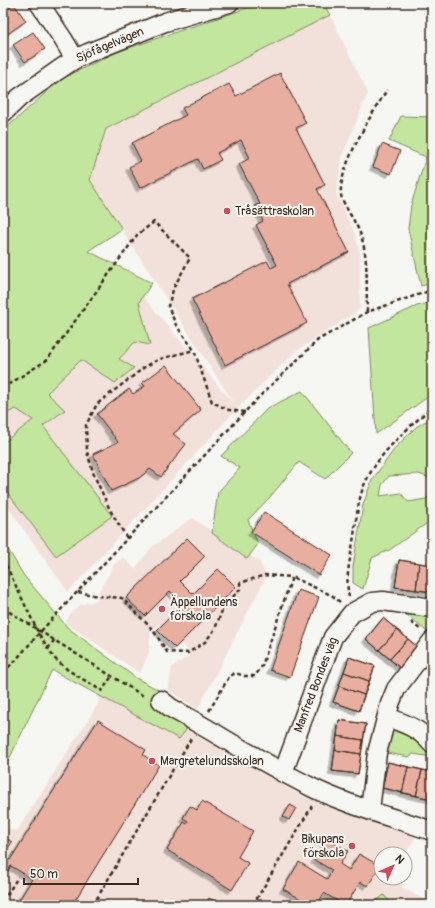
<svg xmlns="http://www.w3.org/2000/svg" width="435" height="908" font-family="Pangolin,sans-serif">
	<defs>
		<filter id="shadow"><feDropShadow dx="-3.5" dy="3.5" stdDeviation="0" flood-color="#0004"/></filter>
	</defs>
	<rect width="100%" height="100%" fill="#f6f6f2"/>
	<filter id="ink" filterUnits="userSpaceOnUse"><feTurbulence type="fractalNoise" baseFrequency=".025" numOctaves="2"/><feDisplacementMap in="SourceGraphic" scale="8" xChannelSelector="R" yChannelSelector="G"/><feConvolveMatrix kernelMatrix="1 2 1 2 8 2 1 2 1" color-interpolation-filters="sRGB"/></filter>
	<g filter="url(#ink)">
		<path fill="#f2e1da" d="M330,15L368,93L343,154L336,193L355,234L360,253V309L295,352L238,408L68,592L3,500V399L122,272L235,405L90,180L107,129Z
			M192,518L260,562L266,577L198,709L168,690L172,667L189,656L187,649L180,643L175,648L157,630L160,626L158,624L151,632L149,652L140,673L65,623L71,613L80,605L97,600L99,591L114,565L123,557L135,569L152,547Z
			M40,659L185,726L188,731L295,792L319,803L416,837L405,854H381V878H400L403,888L425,900L422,905H3V829L17,831L98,704L99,692L83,681L79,685Z"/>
		<path fill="#c3e69f" stroke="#7f885e" d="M262,3H323L330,15L106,129L90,180L122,229L88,251L152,283L139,302L150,345L135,342L119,359L134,368L115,383L81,360L47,393L65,410L43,426L112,516L56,556L3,487V443L33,420L16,409L3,415V131L61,79L117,52Z
			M401,116L432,117V283L421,286L408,229L411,205L426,157L389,141Z
			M432,302V394L376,434L369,328L417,306Z
			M302,391L351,453L325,479L299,462L270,497L248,520L258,544L247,559L212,533L218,492L240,468L221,456L268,408Z
			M432,420V479L419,474L389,476L382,485L380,496L401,493L408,502L426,499L432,494V515L430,521L391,549L372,558L363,589L353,583V567L363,505L372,480L396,447L416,427L424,422Z
			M3,541L24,576L68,628L136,678L200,712L179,739L52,670L3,772Z
			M399,609L432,611V634H430Z
			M393,726L432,748V757L413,754L409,757L381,752Z
			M384,895L392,905H371Z"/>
		<path fill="#e8afa1" stroke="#3b2a1e" filter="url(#shadow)" d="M14,4L26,21L6,35L3,30V12Z
			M33,32L45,49L25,62L13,45Z
			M280,73L306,123L296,128L325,185L317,189L349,252L287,284L307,323L225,365L192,299L267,261L271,268L277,265L256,225L263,221L255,206L260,204L239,164L250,158L241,140L217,153L221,160L203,169L198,159L140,188L129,167L141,161L132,143L186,115L182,108L229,84L236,96Z
			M382,144L400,151L391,174L373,167Z
			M166,365L201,410L173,434L186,444L161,477L150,469L139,478L111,491L93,454L118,442L97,414L129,389L133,394L145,386L142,383Z
			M264,512L332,555L319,575L251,532Z
			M187,538L205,556L180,581L193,594L218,569L236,587L175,648L157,630L183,604L170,591L145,616L126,598Z
			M399,560L432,565V592L395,587Z
			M399,560L419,563L416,590L395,587Z
			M419,563L432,565V592L416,590Z
			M298,590L319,597L290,677L270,670Z
			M383,618L420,649L402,670L366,639Z
			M383,618L397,630L379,650L366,639Z
			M397,630L408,639L390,659L379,650Z
			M408,639L420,649L402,670L390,659Z
			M349,657L375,666L359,711L333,702Z
			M349,657L375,666L369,681L344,672Z
			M344,672L369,681L364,695L339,686Z
			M339,686L364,695L359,711L333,702Z
			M98,720L146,750L143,755L159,765L72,905H16L32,879L11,866L3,879V836L12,842L3,856L10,860Z
			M339,720L366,724L363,740L337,736Z
			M339,720L366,724L358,774L332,771Z
			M337,736L363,740L361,754L335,750Z
			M335,750L361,754L358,774L332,771Z
			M388,762L432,772V799L382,788Z
			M388,762L408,767L402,793L382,788Z
			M408,767L422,770L416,796L402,793Z
			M422,770L432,772V799L416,796Z
			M202,801L253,831L238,857L248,863L232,890L167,850L184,822L187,824L188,821L183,818L190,806L197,810Z
			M290,805L296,808L289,820L283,817Z
			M327,839L348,851L340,864L349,870L359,854L380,866L368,886L360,882L346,905H344L324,893L318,904L319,905H302L304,901L283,889L299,862L327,879L332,870L314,860Z
			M209,898L221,905H205Z"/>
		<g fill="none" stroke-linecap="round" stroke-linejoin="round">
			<defs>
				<path id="minor" d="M39,3L63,39L75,59
					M3,113L20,97L57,71L75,59L88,53L165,22L229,3
					M161,700L171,708C220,735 267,766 317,790C353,807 394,818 432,831
					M387,717C406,724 419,728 432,744
					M283,773L333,637L352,613L372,602L383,601L432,608
					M370,810L377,753L390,704L396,689L432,641"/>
			</defs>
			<use href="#minor" stroke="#3b2a1e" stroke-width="21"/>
			<path stroke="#3b2a1e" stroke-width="2.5" stroke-dasharray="4 3" stroke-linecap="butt" d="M367,312C366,288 369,256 360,233C356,222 343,205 341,195C338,168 372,113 387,90
				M3,388L47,360L137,235L154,222L190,258L174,287L168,306L176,325L194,350L212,402L229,410L245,412
				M127,538L110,510L94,475L87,452L86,425L97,404L146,366L160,359L194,350
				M3,559L39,634L54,658L68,670L102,691L112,676
				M78,592L98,596L122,598L153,630L167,652L188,653L205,642L215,629L223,608L240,589V583L265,575L292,577
				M349,597C345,578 350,561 353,542C356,524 357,505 363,488C375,456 407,429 432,407
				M3,608L145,697
				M411,622L421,630
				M48,649L55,639
				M3,672L15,661L41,631L257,399L318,340L367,312L432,290
				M209,711L229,677L235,673L245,676H255L262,666L292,577L333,596L340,602
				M3,901L18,877
				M93,905L192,737
				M253,905L312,806"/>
			<use href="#minor" stroke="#f6f6f2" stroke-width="18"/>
		</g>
	</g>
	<g fill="#d1495b" stroke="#f6f6f2" stroke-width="1.5">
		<circle cx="227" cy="211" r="4"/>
		<circle cx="162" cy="609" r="4"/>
		<circle cx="152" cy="761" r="4"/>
		<circle cx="352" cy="846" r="4"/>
	</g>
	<g text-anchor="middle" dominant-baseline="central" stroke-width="4" stroke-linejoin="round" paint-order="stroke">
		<g font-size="12" fill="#3b2a1e" stroke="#f6f6f2">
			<text transform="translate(110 45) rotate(-23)">Sjöfågelvägen</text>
			<text transform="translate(316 685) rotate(-69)">Manfred Bondes väg</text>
		</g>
		<g font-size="12" fill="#3b2a1e" stroke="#f6f6f2" text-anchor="start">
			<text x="235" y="211">Tråsättraskolan</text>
			<text x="170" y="602">Äppellundens<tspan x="170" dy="14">förskola</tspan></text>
			<text x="160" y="761">Margretelundsskolan</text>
			<text x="344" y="839" text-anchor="end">Bikupans<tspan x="344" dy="14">förskola</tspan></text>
		</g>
	</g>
	<rect width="435" height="908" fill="none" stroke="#f6f6f2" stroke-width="16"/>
	<rect x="8" y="8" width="419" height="892" fill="none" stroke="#3b2a1e" stroke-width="1.5" filter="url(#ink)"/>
	<g transform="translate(393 866) rotate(45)"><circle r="19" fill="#f6f6f2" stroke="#aba49d"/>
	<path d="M0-3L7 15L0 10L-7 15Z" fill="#d1495b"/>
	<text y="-6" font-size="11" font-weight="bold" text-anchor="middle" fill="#3b2a1e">N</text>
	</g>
	<path d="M24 878v6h114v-6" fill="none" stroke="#3b2a1e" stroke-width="2"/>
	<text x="30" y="878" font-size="12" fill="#3b2a1e" stroke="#f6f6f2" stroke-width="3" paint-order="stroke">50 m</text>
</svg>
